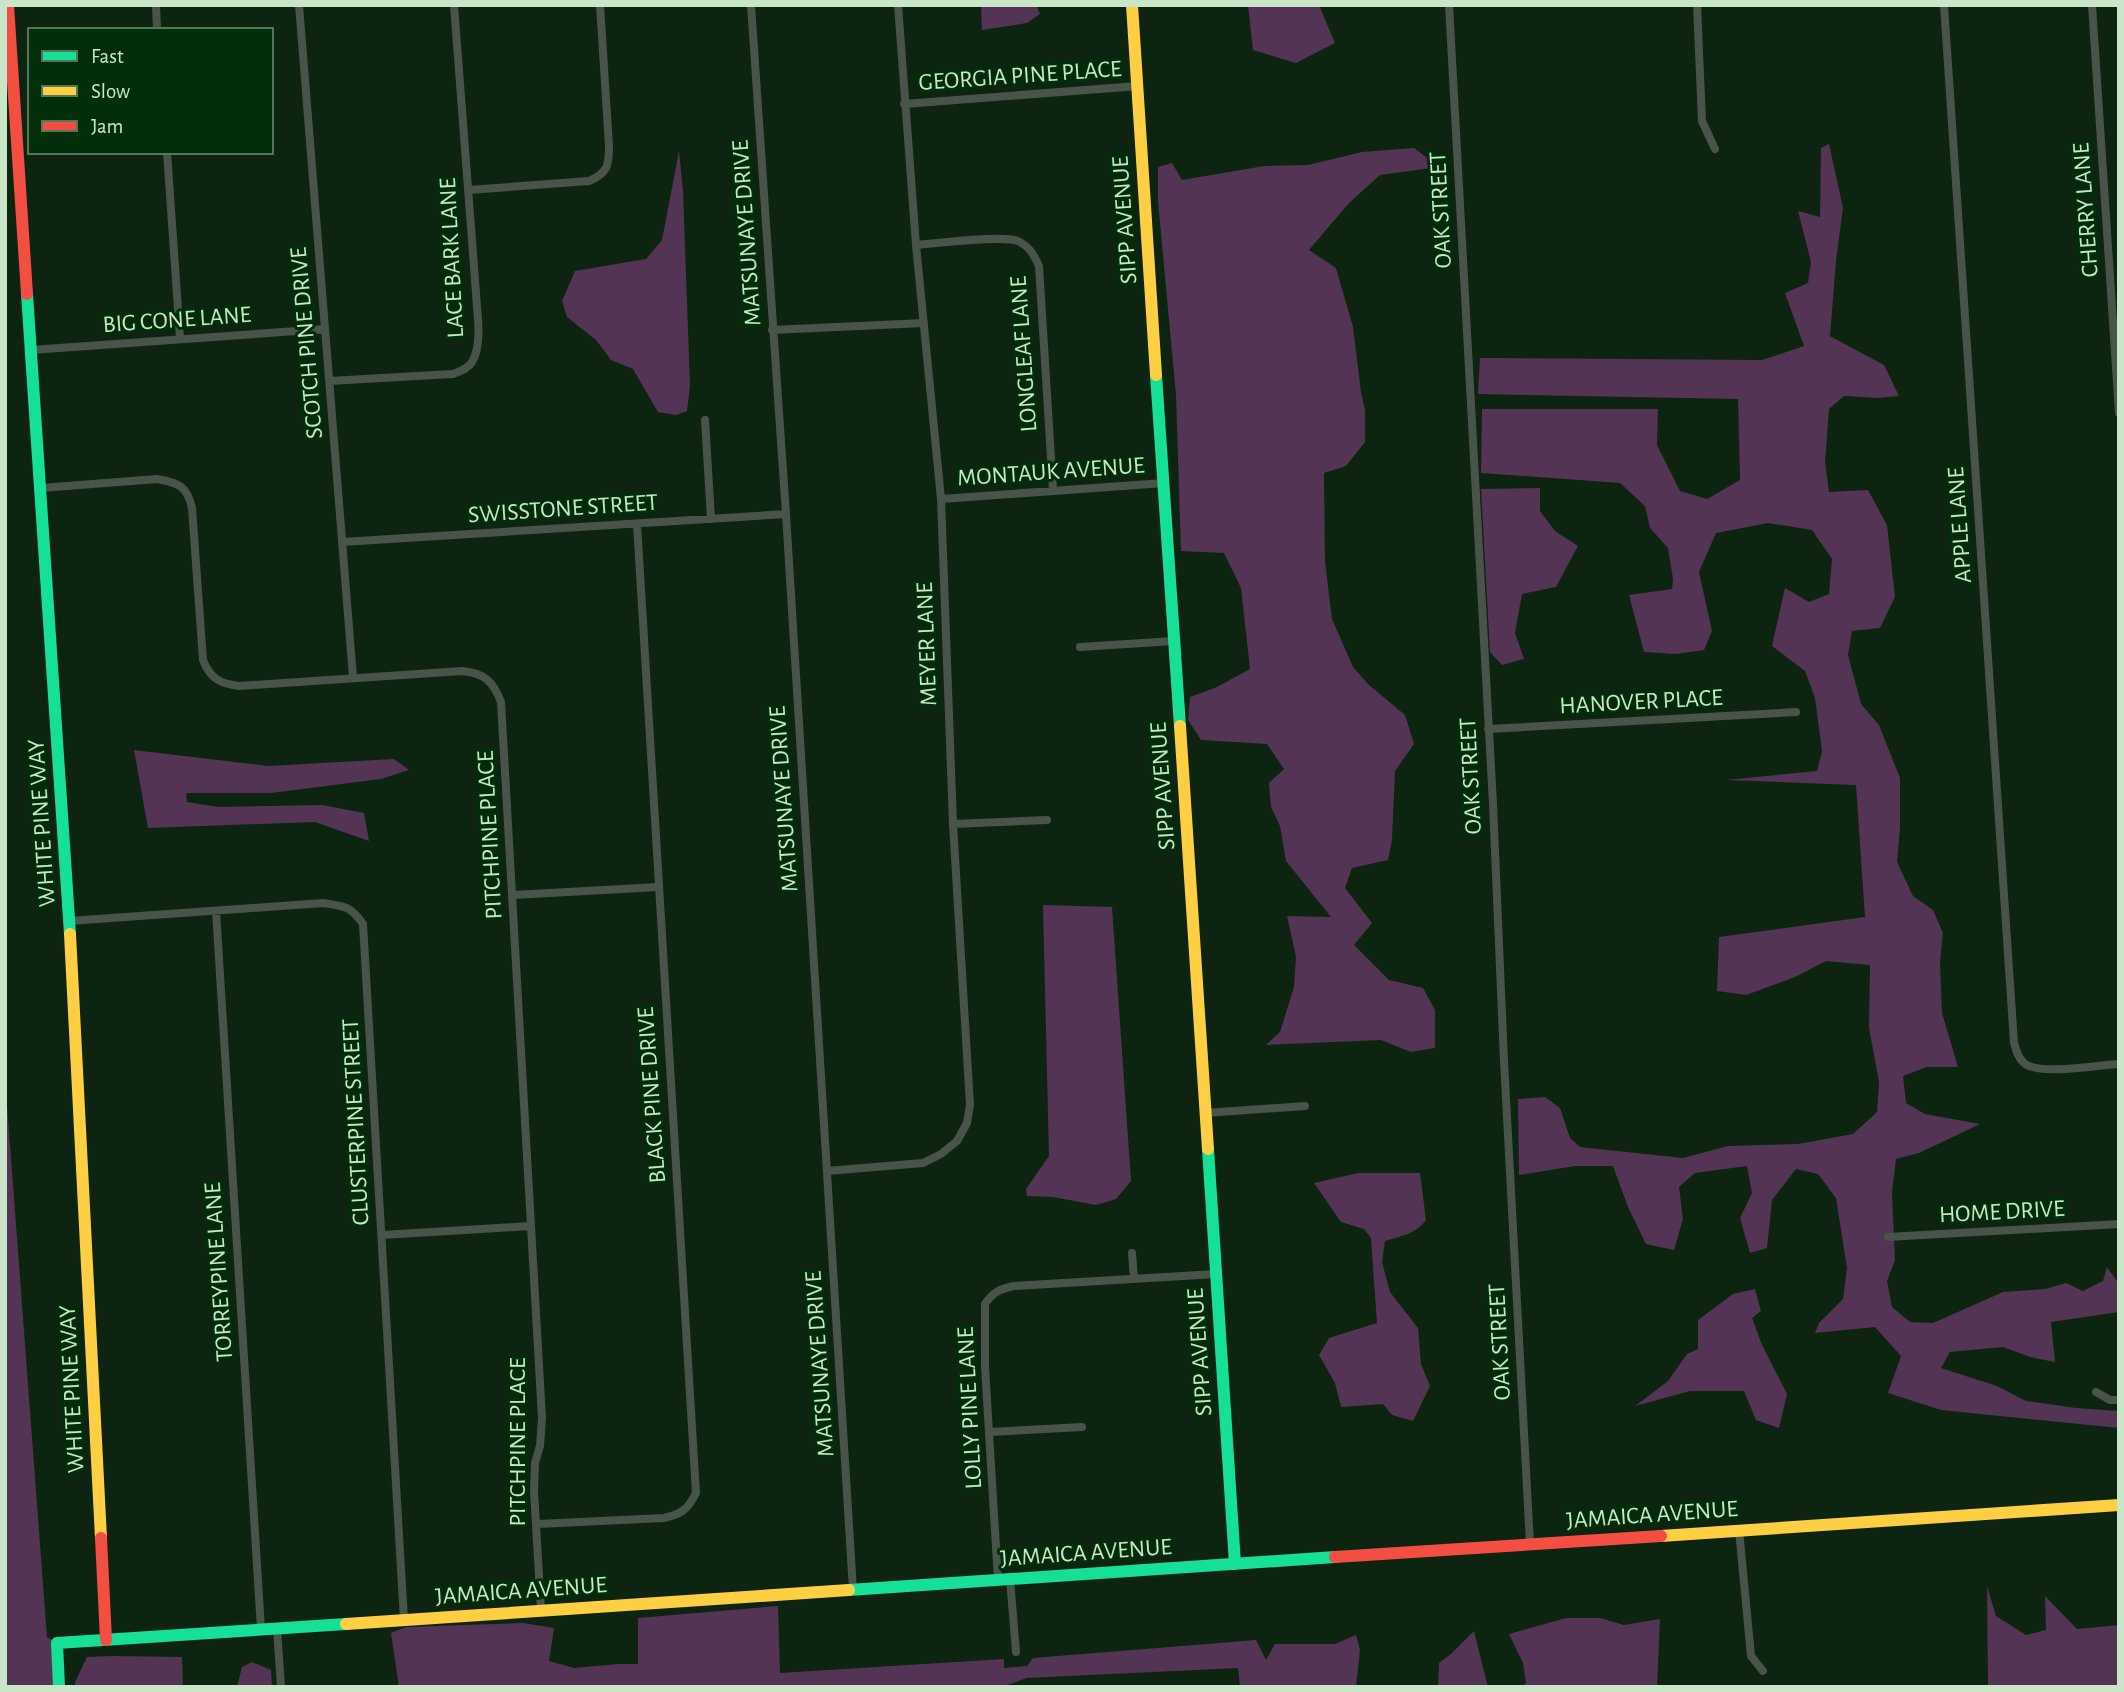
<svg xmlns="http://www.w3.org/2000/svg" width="2124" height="1692" font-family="'Alegreya Sans',sans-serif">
	<rect width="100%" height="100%" fill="#0c2410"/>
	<path fill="#533455" d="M981,5H1036L1040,14L1027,23L982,30Z
		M1248,5H1319L1335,43L1296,63L1253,50Z
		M1829,144L1843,208L1836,261L1830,336L1884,365L1899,396L1878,398L1844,396L1829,409L1825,462L1829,492L1868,490L1887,525L1895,597L1880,628L1852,631L1848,655L1861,704L1879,725L1900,778V828L1897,862L1913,896L1933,910L1943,933L1940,963L1942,1013L1958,1067H1927L1903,1076L1906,1103L1925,1114L1980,1124L1919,1153L1896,1159L1892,1192L1895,1260L1887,1281L1892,1307L1910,1322L1933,1323L2003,1292L2045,1289L2066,1283L2083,1291L2103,1281L2107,1267L2119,1284V1312L2051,1322L2055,1362L2030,1357L2003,1347L1950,1352L1941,1368L1997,1386L2026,1401L2076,1408L2119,1411V1428L1941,1410L1888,1393L1901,1356L1875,1327L1815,1333L1819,1323L1843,1299L1847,1268L1836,1198L1818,1174L1796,1169L1772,1200L1767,1248L1750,1253L1740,1218L1752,1193L1747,1166L1695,1173L1679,1187L1683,1219L1674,1250L1646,1244L1628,1207L1613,1166H1575L1519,1175L1518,1099L1545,1097L1560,1108L1570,1138L1580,1147L1683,1158L1728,1146L1798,1144L1853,1134L1877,1112L1879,1082L1869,1028L1870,965L1826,961L1795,977L1746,995L1717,991L1719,937L1865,917L1856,785L1726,780L1817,771L1822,751L1815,698L1805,671L1772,646L1785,588L1809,602L1829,594L1832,559L1812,530L1768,523L1716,533L1699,572L1712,631L1704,650L1676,654L1644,652L1629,595L1672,589L1673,579L1668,548L1650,528L1645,506L1620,483L1481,473L1482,409H1658L1657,445L1680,491L1707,499L1740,480L1738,399L1478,394L1480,358L1762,360L1804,346L1785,293L1808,283L1811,262L1798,211L1820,217L1821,148Z
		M1414,148L1439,167L1380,175L1349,203L1309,250L1336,268L1353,327L1361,392L1365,410V442L1346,466L1324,473L1325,561L1332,619L1353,667L1368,684L1405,715L1414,744L1395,771L1392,840L1388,860L1352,868L1345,888L1372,923L1354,945L1389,980L1423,988L1435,1010V1048L1411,1052L1381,1040L1266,1045L1280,1032L1294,987L1296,957L1287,916L1331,917L1286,861L1280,826L1271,807L1269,783L1284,769L1267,744L1201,740L1188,720L1190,697L1217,687L1250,669L1241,588L1224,553L1181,551L1176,395L1158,201V167L1172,163L1182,180L1264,166L1308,165L1362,152Z
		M679,151L683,191L690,386L687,411L676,415L658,412L633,369L611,360L596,340L567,317L562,301L575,271L646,259L662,240Z
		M1540,488V511L1555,531L1578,546L1556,587L1522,594L1515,633L1524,659L1502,665L1490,652L1481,489Z
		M134,750L268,766L394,759L409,770L381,779L271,793H186L187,802L218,807L322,805L364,813L369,841L315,822L148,828Z
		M1043,905L1112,907L1131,1181L1116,1199L1096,1205L1053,1197L1027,1196L1026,1189L1049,1156Z
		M5,1078L47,1637L57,1643L59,1687H5Z
		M1358,1173H1420L1426,1220C1416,1234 1401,1236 1385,1241L1382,1262L1390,1292L1418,1328L1421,1364L1430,1386L1413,1421L1392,1415L1383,1404L1341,1407L1335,1383L1319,1355L1329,1338L1377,1323L1371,1238L1364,1229L1341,1222L1314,1183Z
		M1755,1289L1761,1311L1752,1318L1762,1345L1787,1394L1779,1428L1756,1420L1744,1391H1690L1635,1406L1668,1381L1687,1354L1698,1349V1320L1733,1294Z
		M1987,1586L1996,1616L2026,1635L2046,1630L2045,1596L2077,1629L2119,1625V1687H1988Z
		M778,1606L780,1673L1004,1659V1668L1027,1666L1033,1658L1256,1640L1266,1660L1275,1644H1335L1356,1635L1360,1650L1356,1687H1240L1238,1668L1027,1678L1002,1687H399L391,1633L406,1627L523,1623L554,1628L549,1661L574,1668L618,1664H638V1618Z
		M1566,1618H1600L1624,1625L1660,1619L1657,1687H1522L1526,1683L1523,1663L1509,1634Z
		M1474,1631L1488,1687H1438L1439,1663L1451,1654Z
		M111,1656L182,1657L183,1687H75V1682L87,1657Z
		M252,1662L271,1670L272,1687H237L242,1667Z"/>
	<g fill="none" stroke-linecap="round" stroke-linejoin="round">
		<path stroke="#48544a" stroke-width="8" d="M156,5L157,30
			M299,5L353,677
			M751,5L786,514L853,1590
			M1449,5L1493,804L1504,1061L1530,1544
			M1697,5L1702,121L1715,149
			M1944,5L2014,1043C2016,1050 2018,1058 2024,1063C2038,1076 2099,1065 2119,1064
			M2092,5L2119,413
			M904,104L1138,86
			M167,152L180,338
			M469,190L589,181C608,173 609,165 609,146L600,5
			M916,245C937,243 1003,235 1018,241C1030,247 1034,255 1039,266L1053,490
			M772,330L924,323
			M31,350L325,329
			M329,381L453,374C460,371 468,369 472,362C483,344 477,313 476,293L454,5
			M705,420L711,519
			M41,488L157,479C179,483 187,486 192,508L203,660C210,678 220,684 239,686L462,671C484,673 493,681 501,702L542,1418L540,1446L535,1463L534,1491L541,1610
			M941,499L1164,483
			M342,542L786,514
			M1080,647L1174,641
			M1488,729L1796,712
			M953,824L1047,820
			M513,895L658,887
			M216,911L261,1629
			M69,921L323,903C344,906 351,906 363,924L404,1620
			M1205,1113L1305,1106
			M827,1171L923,1163L941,1154L957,1141L967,1123L970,1105L953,824L941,499L916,245L898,5
			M382,1235L531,1226
			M1888,1237L2119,1224
			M1132,1253L1134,1279
			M2096,1392L2110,1400H2119
			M990,1432L1082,1427
			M537,1524L664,1518C682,1514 688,1509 696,1493L637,524
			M1739,1530L1751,1656L1763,1671
			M1010,1579L1016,1652
			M998,1580L985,1367V1304C993,1292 1000,1289 1014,1286L1216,1274
			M277,1628L281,1687"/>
		<path stroke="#16e098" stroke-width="12" d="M27,294L70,934
			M1156,375L1180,726
			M1208,1149L1235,1564
			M849,1590L1335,1557
			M59,1687L57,1643L346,1624"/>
		<path stroke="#ffcf43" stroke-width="12" d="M1132,5L1156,375
			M1180,726L1208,1149
			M70,934L101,1538
			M1661,1536L2119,1505
			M346,1624L849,1590"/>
		<path stroke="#f24e42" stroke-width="12" d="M8,5L27,294
			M101,1538L106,1640
			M1335,1557L1661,1536"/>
	</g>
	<g text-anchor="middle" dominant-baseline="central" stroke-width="6" stroke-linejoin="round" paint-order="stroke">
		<g font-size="24" fill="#c9e6c9" stroke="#022e09">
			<text transform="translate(1020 76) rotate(-4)">GEORGIA PINE PLACE</text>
			<text transform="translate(1441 210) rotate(-93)">OAK STREET</text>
			<text transform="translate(2086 210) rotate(-94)">CHERRY LANE</text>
			<text transform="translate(1125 220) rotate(-94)">SIPP AVENUE</text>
			<text transform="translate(747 233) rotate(-94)">MATSUNAYE DRIVE</text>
			<text transform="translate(452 258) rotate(-93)">LACE BARK LANE</text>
			<text transform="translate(177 320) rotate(-4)">BIG CONE LANE</text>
			<text transform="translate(307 343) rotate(-95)">SCOTCH PINE DRIVE</text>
			<text transform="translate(1024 354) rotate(-94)">LONGLEAF LANE</text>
			<text transform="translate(1051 472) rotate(-4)">MONTAUK AVENUE</text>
			<text transform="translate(563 509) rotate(-4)">SWISSTONE STREET</text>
			<text transform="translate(1960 525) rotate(-94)">APPLE LANE</text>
			<text transform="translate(927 644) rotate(-92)">MEYER LANE</text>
			<text transform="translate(1641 702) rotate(-3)">HANOVER PLACE</text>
			<text transform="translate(1471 776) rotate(-93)">OAK STREET</text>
			<text transform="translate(1163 786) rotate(-94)">SIPP AVENUE</text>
			<text transform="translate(784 799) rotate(-94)">MATSUNAYE DRIVE</text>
			<text transform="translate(42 823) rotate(-94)">WHITE PINE WAY</text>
			<text transform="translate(490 835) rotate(-93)">PITCHPINE PLACE</text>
			<text transform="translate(652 1095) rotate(-94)">BLACK PINE DRIVE</text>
			<text transform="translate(356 1122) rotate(-93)">CLUSTERPINE STREET</text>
			<text transform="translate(2002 1212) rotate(-3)">HOME DRIVE</text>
			<text transform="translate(219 1272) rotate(-94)">TORREYPINE LANE</text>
			<text transform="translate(1500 1342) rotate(-93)">OAK STREET</text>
			<text transform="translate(1200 1352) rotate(-94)">SIPP AVENUE</text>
			<text transform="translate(820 1364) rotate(-94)">MATSUNAYE DRIVE</text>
			<text transform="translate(72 1389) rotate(-93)">WHITE PINE WAY</text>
			<text transform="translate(970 1408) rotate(-93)">LOLLY PINE LANE</text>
			<text transform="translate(518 1442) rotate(-90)">PITCHPINE PLACE</text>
			<text transform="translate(1652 1515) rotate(-4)">JAMAICA AVENUE</text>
			<text transform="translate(1086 1553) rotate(-4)">JAMAICA AVENUE</text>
			<text transform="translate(521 1591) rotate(-4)">JAMAICA AVENUE</text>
		</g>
	</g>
	<rect width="2124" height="1692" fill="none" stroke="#c9e6c9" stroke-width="14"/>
	<rect x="28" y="28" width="245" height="126" fill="#022e09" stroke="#527856" stroke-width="2"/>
	<rect x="42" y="51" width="35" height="10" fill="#16e098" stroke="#527856" stroke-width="2"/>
	<text x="91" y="63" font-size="21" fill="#c9e6c9">Fast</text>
	<rect x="42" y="86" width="35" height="10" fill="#ffcf43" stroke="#527856" stroke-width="2"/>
	<text x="91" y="98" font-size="21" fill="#c9e6c9">Slow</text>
	<rect x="42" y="121" width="35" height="10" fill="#f24e42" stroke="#527856" stroke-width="2"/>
	<text x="91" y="133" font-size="21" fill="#c9e6c9">Jam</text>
</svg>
